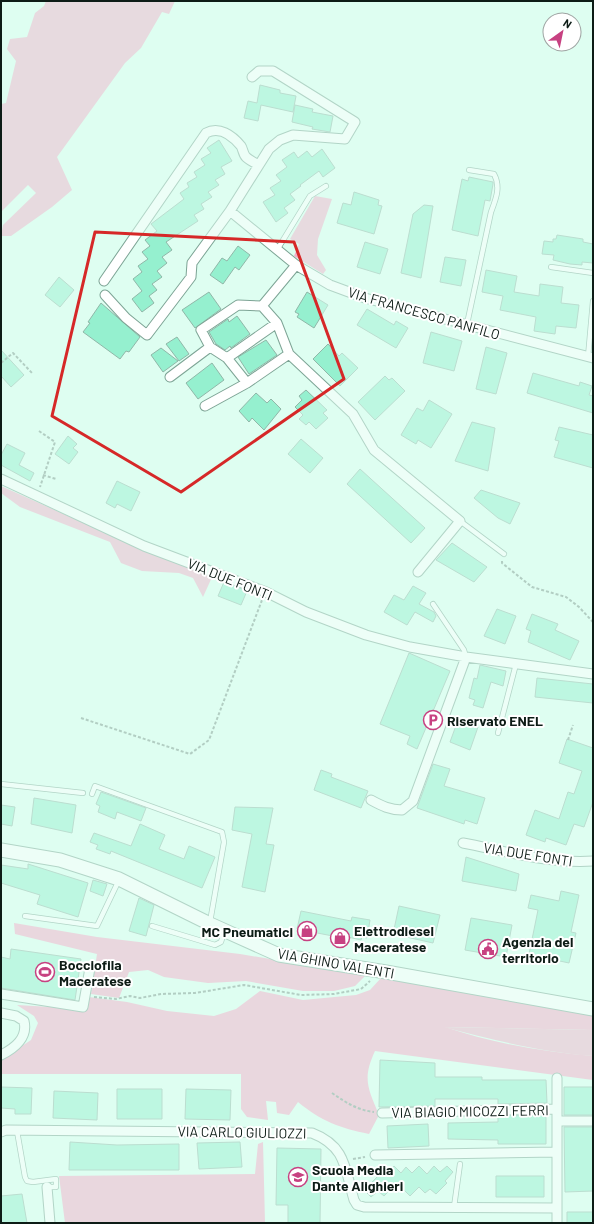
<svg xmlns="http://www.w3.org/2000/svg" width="594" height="1224" font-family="Barlow,sans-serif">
	<rect width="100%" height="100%" fill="#defef1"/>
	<path fill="#f2b0c9" d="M46,1H175L169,14L162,12L141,48L125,63L57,157L72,190L52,207L11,236H1L3,225L36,193L28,185L1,212V104L6,103L16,61L7,49L10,39L27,37L35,13L44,6Z
		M315,196L332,199L318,239L317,255L326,270L323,274L294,256L299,244L290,239Z
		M1,486L113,536L213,575L203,597L193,578L179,573L142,571L121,563L110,542L20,507L1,493Z
		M443,1027L593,1030V1056C541,1052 493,1040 443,1027Z"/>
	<path fill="#f7a8c7" d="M14,923L97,937L240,954L366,975L355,986L334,991H303L246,981L208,983L164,977L148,970L129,972L119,998L91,994L97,954L15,934Z
		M381,978L593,1016V1030L445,1027C492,1043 544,1052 593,1056V1080L375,1051C362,1079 368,1088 379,1115L369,1134C340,1128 321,1121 298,1102L289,1115L277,1113L276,1102L266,1101L268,1120L247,1117L241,1109V1074H1V1060L31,1040L38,1023L34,1016L17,1005L84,1009L89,997L127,1002L167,1011L214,1016L236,1009L260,991L303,1000L356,995L370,990Z
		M263,1142L265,1223H65L59,1176L255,1174L258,1144Z"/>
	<path fill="#95f0cf" stroke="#90b7a8" d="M260,85L280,90V93L296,96L293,112L261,105L258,121L244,118L248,101L257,103Z
		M295,105L313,109L312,112L333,116L330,132L312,129L313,127L292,122Z
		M219,140L232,161L221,167L225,174L215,180L219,185L208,192L212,197L201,204L204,209L194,215L198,221L166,242L172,250L162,257L167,263L157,271L162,277L152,284L157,290L149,296L154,303L142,312L132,299L142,291L133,279L142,272L138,266L148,259L142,252L150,246L145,240L157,231L151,224L184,199L180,193L189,187L187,183L197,177L194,172L205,165L201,159L211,153L207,148Z
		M322,149L335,168L323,177L319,171L300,185L301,186L290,194L295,200L284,208L288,213L276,222L263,202L275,195L270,188L281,181L276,175L287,167L282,160L294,152L298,158L307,151L312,157Z
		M469,177L493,182V184L490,201L485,200L478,236L452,230L462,179L468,181Z
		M354,192L379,200L378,205L382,206L374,234L337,223L343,203L351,205Z
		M424,205L433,206L421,278L401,273L413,214Z
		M557,235L583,239V242L593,244V263L582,262V265L570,264L553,260L554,255L542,254L544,241L553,242V239H556Z
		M365,242L388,249L380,274L357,267Z
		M238,246L250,255L239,270L235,267L223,284L210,275L222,258L227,261Z
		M445,257L466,260L461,286L440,282Z
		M486,270L517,276L514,292L539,296L540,284L563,287L561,303L579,305L576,328L556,326L555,334L534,331L536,317L500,310L503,296L482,292Z
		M59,277L74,290L60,307L45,295Z
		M209,292L221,309L195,328L182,310Z
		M307,292L328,305L314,328L297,317L299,314L295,312Z
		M101,303L140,337L129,352L126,351L120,359L83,332L90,323L88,322Z
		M367,309L394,325L396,321L408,328L396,348L357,325Z
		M237,316L250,334L231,348L230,346L225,350L216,344L209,332L228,319L229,322Z
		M431,332L462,341L454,371L423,363Z
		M177,337L189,354L179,361L166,344Z
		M266,340L277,355L249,374L238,357Z
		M328,344L339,356L342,353L358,368L340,386L313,359Z
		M486,347L507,353L496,394L476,389Z
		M161,348L178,361L163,372L151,355Z
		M1,350L24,375L11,387L1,376Z
		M212,363L224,380L198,399L186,383Z
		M533,373L579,386L580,382L592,386L589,395L593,396V413L527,393Z
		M385,376L389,380L392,378L405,391L375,420L358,402Z
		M306,390L327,410L323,413L328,418L316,429L309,422L306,425L299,419L303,415L295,407L302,400L299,396Z
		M256,393L267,403L271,399L281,409L264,430L252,418L249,422L239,411Z
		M429,400L452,414L431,448L418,440L416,444L401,435L417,408L423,411Z
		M472,422L495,428L488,471L455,461Z
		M559,427L593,435V468L554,457L559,441L555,440Z
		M68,436L77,444L73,448L78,452L69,464L55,454Z
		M301,439L323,458L310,473L288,454Z
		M7,444L25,453L19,465L34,473L30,481L1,465V455Z
		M360,469L425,528L411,543L347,484Z
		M117,481L140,492L131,511L117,504L115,508L106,503Z
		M481,490L520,503L510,524L498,518L474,498Z
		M452,543L487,567L474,582L436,560Z
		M224,582L247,591L241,605L218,596Z
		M413,586L426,593L419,604L434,612L436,616L433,622L415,612L407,625L384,612L394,595L404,600Z
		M497,609L516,616L505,644L484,636Z
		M532,614L558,624L555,630L579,641L570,660L528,642L531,631L526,629Z
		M409,653L450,671L417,749L407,744L410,736L380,724Z
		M480,665L506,671L503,686L491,682L483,708L473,705L475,700L469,698L474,678L477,679Z
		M537,678L593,684V703L535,697Z
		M458,720L478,727L470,750L450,742Z
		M567,739L593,748V802L584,827L574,824L566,845L546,838L545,842L526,835L535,810L559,819L568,792L574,794L582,771L559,763Z
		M433,764L450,769L444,786L485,798L477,824L465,820L464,824L417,808Z
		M321,770L332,774L331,777L368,791L361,808L314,790Z
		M101,792L146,808L141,821L117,812L115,819L98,812L100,806L96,804Z
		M34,798L76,805L72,833L31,824Z
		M1,805L15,807L12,826L1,824Z
		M235,807L273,808L266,844L274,845L265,892L242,887L252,834L232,830Z
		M140,824L165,835L159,849L184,859L189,846L215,857L202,888L111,851L110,854L96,849L98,845L90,842L94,833L131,846Z
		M466,857L519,874L516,891L462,881Z
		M28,864L88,883L78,917L37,904L40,895L1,883V865L28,869Z
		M93,880L107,884L103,896L90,891Z
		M561,891L579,895L571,932L576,933L569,963L546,958L545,963L528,959L538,910L528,908L531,895L559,901Z
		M139,898L154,905L146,936L129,931Z
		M399,906L440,915L433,943L393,934Z
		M301,911L351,921L352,917L370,920L367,938L362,937L361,940L348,937V939L297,929Z
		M471,918L512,925L506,957L465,950Z
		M11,949L81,959L75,1000L1,988V957L10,959Z
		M380,1060L435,1063V1077H482V1080H546L547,1103L498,1104V1099H435V1106L379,1107Z
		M1,1087L32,1088L31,1114H15V1109L1,1108Z
		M564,1087H593V1115H564Z
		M117,1089H162V1119H117Z
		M186,1089L231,1090L230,1120L185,1119Z
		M54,1091L98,1093L97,1120L53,1118Z
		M546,1115V1144H498V1140L448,1139V1123L498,1122V1116Z
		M428,1124L429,1146L388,1148L387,1126Z
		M564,1127H593V1191L565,1192Z
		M70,1142L117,1145L179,1144V1170H69Z
		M240,1142L242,1167L199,1169L197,1143Z
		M277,1148L321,1149L320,1223H288V1205H276Z
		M394,1166L401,1173L406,1167L412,1173L419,1166L427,1174L434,1166L440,1172L447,1166L453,1172L445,1181L447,1183L436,1194L430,1189L425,1193L419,1187L410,1196L404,1190L401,1193L394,1186L384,1196L378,1191L371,1197L364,1190L382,1172L386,1175Z
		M496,1176H544V1197H496Z
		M22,1194L27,1223H1V1196Z
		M567,1212H593V1223H567Z"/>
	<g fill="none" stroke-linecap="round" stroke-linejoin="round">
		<defs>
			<path id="service" d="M277,250L310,196L326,186
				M551,267L593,273
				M467,324L491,212C496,199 501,187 494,174L469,170
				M588,357L593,301
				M460,521L504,554
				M433,604L464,650L466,657
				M498,733L516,664
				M1,784L83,793
				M92,794L95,786L222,832L224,842L210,922
				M25,916L97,926L119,880
				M152,926L215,945L221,942L224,932
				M17,1131L25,1177L27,1181L33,1182L56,1179V1187H47
				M454,1207L460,1164"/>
			<path id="minor" d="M230,211L296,265L330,285L365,298L593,358
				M296,265L262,306L277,323L289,354L353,414L374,450L460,521L418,572
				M104,281L206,133C219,126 232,135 241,146C243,149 243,154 246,157C249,160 255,163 259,165
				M105,295L126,318L147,335L191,277L192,263L230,211L269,149L280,140L293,135L345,139L355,122L273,71H259L252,77
				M210,347L201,330L238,305L262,306
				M170,377L210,347L227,358
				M247,383L227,358L277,323
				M205,406L247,383L289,354
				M1,479L144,546L266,592L306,612L366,635L410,647L466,657L593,674
				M371,800C382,806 390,810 402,810L413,801L466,657
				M463,843C505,851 549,864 593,861
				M1,994L83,1007L90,968
				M1,1013L16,1016L24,1021C28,1038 15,1048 1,1055
				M557,1078V1223
				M382,1113L557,1109
				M557,1121H593
				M1,1132L6,1130L312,1133C346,1146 345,1169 354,1200L357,1205L364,1207L557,1208
				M375,1155L557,1152
				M47,1187L50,1223"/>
			<path id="secondary" d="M1,850L60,860L119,879L210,924L279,955L386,972L593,1009"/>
		</defs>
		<use href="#service" stroke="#7da495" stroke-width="6"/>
		<use href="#minor" stroke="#7da495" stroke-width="11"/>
		<use href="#secondary" stroke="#7da495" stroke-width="15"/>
		<path stroke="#7d958c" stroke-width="2" stroke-dasharray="3 2" stroke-linecap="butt" d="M1,363L13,353L32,373
			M39,431L55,442L40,487
			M43,475L56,479
			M502,561V563L532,587L566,597L579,607L593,622
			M81,718L190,754L209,740L262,600
			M568,740L573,725
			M94,997L116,999L130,996L140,998L161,994L195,993L244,985L301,995L334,994L361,989L370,981
			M332,1093C345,1102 357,1110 374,1112
			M353,1159L365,1157"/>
		<use href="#service" stroke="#fff" stroke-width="4.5"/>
		<use href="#minor" stroke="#fff" stroke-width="9"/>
		<use href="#secondary" stroke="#fff" stroke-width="13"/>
	</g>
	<path d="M0 0H594V1224H0ZM95,232L294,242L344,379L181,492L52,416Z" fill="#defef1" fill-opacity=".55" fill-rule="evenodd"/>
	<path fill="none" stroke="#d62828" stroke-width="3" stroke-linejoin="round" d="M95,232L294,242L344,379L181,492L52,416Z"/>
	<defs>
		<symbol id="parking-ring" viewBox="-11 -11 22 22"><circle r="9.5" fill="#fff" stroke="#c74181" stroke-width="1.5"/><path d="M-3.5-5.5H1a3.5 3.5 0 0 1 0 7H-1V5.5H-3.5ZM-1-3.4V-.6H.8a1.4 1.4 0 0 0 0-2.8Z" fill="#c74181"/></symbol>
		<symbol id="shop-ring" viewBox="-11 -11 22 22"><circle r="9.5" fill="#fff" stroke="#c74181" stroke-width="1.5"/><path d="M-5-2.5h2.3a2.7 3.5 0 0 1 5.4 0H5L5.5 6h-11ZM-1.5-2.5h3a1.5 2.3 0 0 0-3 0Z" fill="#c74181"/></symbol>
		<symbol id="civic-ring" viewBox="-11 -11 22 22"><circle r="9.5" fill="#fff" stroke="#c74181" stroke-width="1.5"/><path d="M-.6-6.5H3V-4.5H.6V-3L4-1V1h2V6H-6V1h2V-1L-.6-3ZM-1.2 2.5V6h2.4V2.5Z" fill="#c74181"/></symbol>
		<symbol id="stadium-ring" viewBox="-11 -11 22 22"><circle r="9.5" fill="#fff" stroke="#c74181" stroke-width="1.5"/><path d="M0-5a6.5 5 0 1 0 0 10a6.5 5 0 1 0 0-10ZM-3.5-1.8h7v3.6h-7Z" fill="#c74181"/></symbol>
		<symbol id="school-ring" viewBox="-11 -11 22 22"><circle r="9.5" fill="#fff" stroke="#c74181" stroke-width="1.5"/><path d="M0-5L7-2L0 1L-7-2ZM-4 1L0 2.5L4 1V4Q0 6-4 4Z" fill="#c74181"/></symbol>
	</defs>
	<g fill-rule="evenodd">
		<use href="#parking-ring" x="422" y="709" width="22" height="22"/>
		<use href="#shop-ring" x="296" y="920" width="22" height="22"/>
		<use href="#shop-ring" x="329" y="927" width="22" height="22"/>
		<use href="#civic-ring" x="477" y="938" width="22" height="22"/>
		<use href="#stadium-ring" x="34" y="961" width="22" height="22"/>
		<use href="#school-ring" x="287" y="1166" width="22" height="22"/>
	</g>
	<g text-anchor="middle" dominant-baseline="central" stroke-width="4" stroke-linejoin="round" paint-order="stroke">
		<g font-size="14" fill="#0d1c16" stroke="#fff">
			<text transform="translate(424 313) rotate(16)">VIA FRANCESCO PANFILO</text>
			<text transform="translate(230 579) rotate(22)">VIA DUE FONTI</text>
			<text transform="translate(528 854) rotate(9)">VIA DUE FONTI</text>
			<text transform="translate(336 963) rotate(10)">VIA GHINO VALENTI</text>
			<text transform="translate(470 1111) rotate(-1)">VIA BIAGIO MICOZZI FERRI</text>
			<text transform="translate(242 1132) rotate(1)">VIA CARLO GIULIOZZI</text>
		</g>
		<g font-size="14" font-weight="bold" fill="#0d1c16" stroke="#fff" text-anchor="start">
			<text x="447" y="720">Riservato ENEL</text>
			<text x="354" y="930">Elettrodiesel<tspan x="354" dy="16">Maceratese</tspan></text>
			<text x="293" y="931" text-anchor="end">MC Pneumatici</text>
			<text x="502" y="941">Agenzia del<tspan x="502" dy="16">territorio</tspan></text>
			<text x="59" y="964">Bocciofila<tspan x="59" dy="16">Maceratese</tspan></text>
			<text x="312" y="1169">Scuola Media<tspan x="312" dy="16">Dante Alighieri</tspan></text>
		</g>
	</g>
	<rect width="594" height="1224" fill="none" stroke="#0d1c16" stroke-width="4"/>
	<g transform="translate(562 32) rotate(33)"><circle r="19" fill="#ffffff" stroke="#9ea4a2"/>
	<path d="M0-3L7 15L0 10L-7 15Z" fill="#c74181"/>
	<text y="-6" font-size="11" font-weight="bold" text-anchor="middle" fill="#0d1c16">N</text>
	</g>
</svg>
